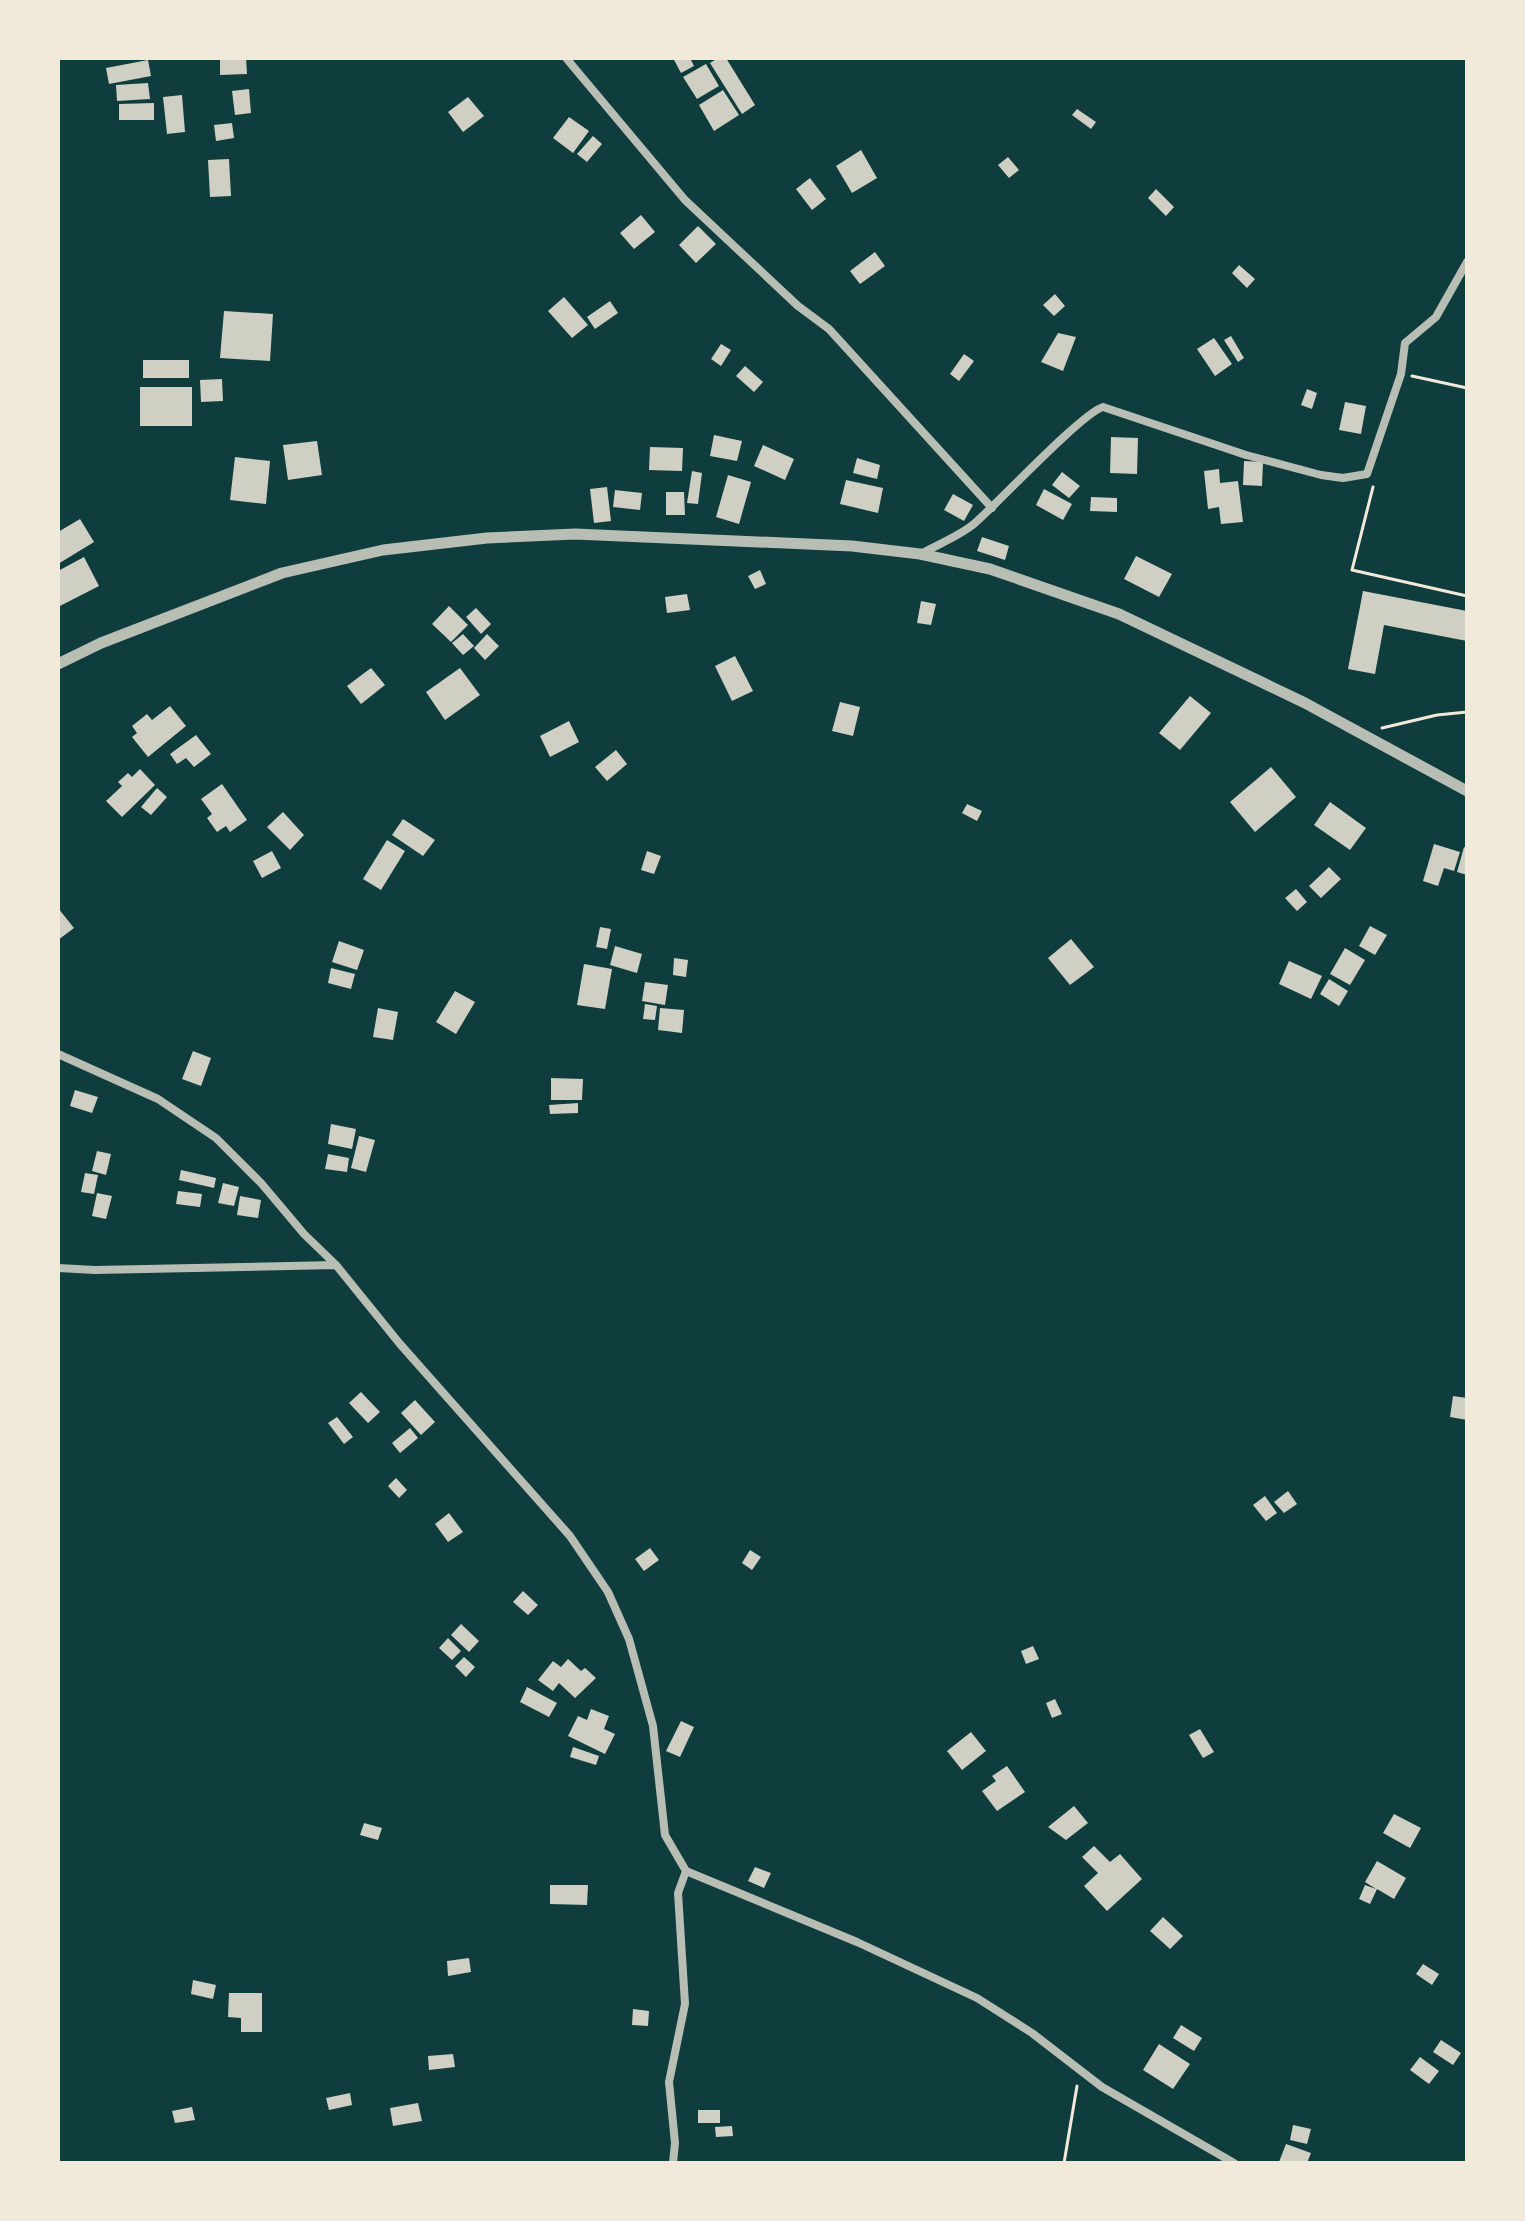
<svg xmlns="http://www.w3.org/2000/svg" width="1525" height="2221" font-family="'Golos Text',sans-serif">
	<rect width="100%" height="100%" fill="#0f3d3e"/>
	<path fill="#cfcfc3" d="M220,58H246L247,74L220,75Z
		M673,58H690L694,66L681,73Z
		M718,58H726L755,105L742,114L710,63Z
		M148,60L151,76L109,84L106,68Z
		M706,64L719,86L697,99L683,77Z
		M148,83L150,99L117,101L116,85Z
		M249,89L251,113L235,115L232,91Z
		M723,90L739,115L714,131L699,105Z
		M182,95L185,132L167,134L163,97Z
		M468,97L484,116L463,132L448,112Z
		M154,103V120H119V104Z
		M1077,109L1096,122L1091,129L1072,115Z
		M569,117L589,131L573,153L553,138Z
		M232,123L234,138L216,141L214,125Z
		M593,136L602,144L587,162L577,154Z
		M861,150L877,178L852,193L836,166Z
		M1008,157L1019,170L1009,178L998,165Z
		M229,159L231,196L210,197L208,160Z
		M810,178L826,199L812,210L796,189Z
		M1156,189L1174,207L1166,216L1148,198Z
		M641,215L655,232L634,249L620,233Z
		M698,226L716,244L696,263L679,245Z
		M875,252L885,266L860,284L850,271Z
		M1239,265L1255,279L1247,288L1232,273Z
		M1055,294L1065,306L1054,316L1043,305Z
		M564,297L588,325L572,338L548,311Z
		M610,301L618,313L595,329L587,317Z
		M224,311L273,314L270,361L220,358Z
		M1058,333L1076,337L1063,371L1041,362Z
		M1231,336L1244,358L1238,362L1224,340Z
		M1214,338L1232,364L1215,376L1197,349Z
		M721,344L731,350L721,366L711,359Z
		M964,354L974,361L959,381L950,374Z
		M143,360H189V378H143Z
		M745,366L763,382L754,392L736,376Z
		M222,379L223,401L201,402L200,380Z
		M140,387H192V426H140Z
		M1307,389L1317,393L1312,409L1301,405Z
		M1345,402L1366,406L1361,434L1339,430Z
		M714,435L742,441L737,461L710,456Z
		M1111,437L1138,438L1137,474L1110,473Z
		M317,441L322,475L288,480L283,445Z
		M763,445L794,459L785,480L754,466Z
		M650,447L683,448L682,471L649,470Z
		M235,457L270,461L266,504L230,500Z
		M857,458L880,465L877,479L853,473Z
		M1244,461L1263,462L1262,486L1243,485Z
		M1219,469L1220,483L1238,481L1243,522L1221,524L1219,507L1208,509L1204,471Z
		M692,471L702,473L698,504L687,503Z
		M1062,472L1080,486L1069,498L1052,485Z
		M728,475L751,482L739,524L716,517Z
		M846,480L883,488L878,513L840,504Z
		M607,487L611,521L594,523L590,489Z
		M1044,489L1072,504L1063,520L1036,505Z
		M615,490L642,493L640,510L613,507Z
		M666,492H684L685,515H666Z
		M953,494L973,505L964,521L944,510Z
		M1091,497L1117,498V512L1090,511Z
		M80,519L94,542L58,564V532Z
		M982,537L1009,546L1005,560L977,551Z
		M1136,556L1172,574L1159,597L1124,579Z
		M84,557L99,586L58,607V571Z
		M760,570L766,584L755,589L748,576Z
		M1363,591L1467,611V641L1384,625L1375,674L1348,669Z
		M687,594L690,610L667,613L665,597Z
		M921,601L936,604L931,625L917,623Z
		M449,606L468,625L451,642L432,624Z
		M476,608L491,624L481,634L466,617Z
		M463,634L474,646L463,655L452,643Z
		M487,634L499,646L485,660L474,648Z
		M735,656L753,691L732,701L715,666Z
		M371,668L385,685L361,704L347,686Z
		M460,668L480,695L445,720L426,692Z
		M1190,696L1211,713L1180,750L1159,733Z
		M840,702L860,707L853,736L832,731Z
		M170,706L186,726L148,757L132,737L137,733L132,726L147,714L152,720Z
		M569,721L579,742L550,757L540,736Z
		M196,735L211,754L194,767L186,758L177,764L170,754Z
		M616,750L627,764L607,781L595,767Z
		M1271,767L1296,797L1255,832L1230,802Z
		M140,769L155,785L122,817L106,801L122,786L118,782L128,773L132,777Z
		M222,784L247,820L230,832L226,826L217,832L207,818L212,814L201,799Z
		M157,788L167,797L151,815L141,807Z
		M1330,802L1366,828L1350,850L1314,825Z
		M967,804L982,811L977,821L962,813Z
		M283,812L304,835L290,850L267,827Z
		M403,819L435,840L423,856L392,835Z
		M387,840L405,851L381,890L363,879Z
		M1434,844L1460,852L1454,871L1444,868L1438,886L1423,881Z
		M1464,847L1467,848V875L1457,872Z
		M272,851L281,868L262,878L253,861Z
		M647,851L661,856L654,874L641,870Z
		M1329,867L1341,879L1321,898L1309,886Z
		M1296,889L1307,902L1297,911L1285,898Z
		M58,908L74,928L58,940Z
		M1370,926L1387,935L1375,955L1359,946Z
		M600,927L611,929L607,949L596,947Z
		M1071,939L1094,967L1070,985L1048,958Z
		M339,941L364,950L357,970L332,962Z
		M615,946L642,954L637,973L610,965Z
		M1345,948L1365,960L1350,985L1330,974Z
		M674,958L688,960L686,977L673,975Z
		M1289,961L1322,976L1311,999L1279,984Z
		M584,964L612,969L605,1009L577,1005Z
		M331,968L355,974L351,989L328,983Z
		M1329,979L1348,991L1339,1006L1320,994Z
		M645,982L668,985L665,1005L642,1001Z
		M455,991L475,1002L456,1034L436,1022Z
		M645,1004L657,1006L655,1020L643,1019Z
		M378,1008L398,1012L393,1040L373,1037Z
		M660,1008L684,1010L682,1033L658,1030Z
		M193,1051L211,1058L201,1086L182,1079Z
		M551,1078L583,1079L582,1100H551Z
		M75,1090L98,1097L92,1113L70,1106Z
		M578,1103V1113L550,1114L549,1105Z
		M331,1124L356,1129L352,1149L328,1144Z
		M359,1136L375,1140L366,1172L351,1168Z
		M97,1151L111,1154L106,1175L92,1171Z
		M328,1154L349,1158L347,1172L325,1169Z
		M181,1170L216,1178L214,1188L179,1180Z
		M85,1173L98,1175L94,1194L81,1192Z
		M223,1183L239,1187L234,1206L218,1203Z
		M178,1191L202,1194L200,1207L176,1204Z
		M97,1193L112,1196L106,1219L92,1216Z
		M240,1196L261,1200L258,1218L237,1215Z
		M361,1392L380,1412L368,1423L349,1403Z
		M1453,1396L1467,1398V1420L1450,1417Z
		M415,1400L435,1422L421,1435L401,1413Z
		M337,1417L353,1437L344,1444L328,1423Z
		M410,1428L418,1438L400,1453L392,1443Z
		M396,1478L407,1490L399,1498L388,1486Z
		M1288,1491L1297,1504L1284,1513L1274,1502Z
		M1265,1496L1277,1513L1266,1521L1253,1505Z
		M449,1513L463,1532L448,1542L435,1524Z
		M650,1548L659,1560L644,1571L635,1559Z
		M750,1550L761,1557L752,1570L742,1563Z
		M523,1591L538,1605L528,1615L513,1602Z
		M461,1624L479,1641L469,1652L451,1635Z
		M448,1638L461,1651L452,1660L439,1648Z
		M1033,1646L1039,1659L1026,1664L1021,1651Z
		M464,1657L475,1667L466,1677L455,1666Z
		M568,1659L581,1671L585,1668L596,1678L575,1698L559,1683L553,1691L538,1680L553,1661L561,1667Z
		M527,1687L557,1703L549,1717L520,1702Z
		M1055,1699L1062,1714L1052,1718L1046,1703Z
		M591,1709L609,1716L604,1729L615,1734L605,1754L568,1736L578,1716L587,1720Z
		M681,1721L694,1727L680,1757L666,1751Z
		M1200,1729L1214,1752L1203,1758L1189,1735Z
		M971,1732L986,1751L962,1770L947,1751Z
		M573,1747L599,1756L596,1765L570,1757Z
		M1007,1766L1025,1792L997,1811L982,1791L996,1781L992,1776Z
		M1074,1806L1088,1823L1066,1840L1048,1827Z
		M1394,1814L1421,1828L1410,1848L1383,1833Z
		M364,1823L382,1828L378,1840L360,1835Z
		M1094,1846L1110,1862L1120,1854L1142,1879L1107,1911L1084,1886L1098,1873L1082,1857Z
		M1377,1861L1406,1878L1394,1899L1377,1889L1370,1904L1359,1899L1365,1885L1376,1889L1365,1882Z
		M755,1867L771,1873L764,1888L748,1881Z
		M550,1885H588L587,1905L550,1904Z
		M1163,1917L1183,1936L1170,1949L1150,1931Z
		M469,1958L471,1972L448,1976L447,1961Z
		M1423,1964L1439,1974L1432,1985L1416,1974Z
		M193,1980L216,1985L213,1999L191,1994Z
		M229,1993H262V2032H241V2018L228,2017Z
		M633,2009L649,2011L648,2026L632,2025Z
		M1181,2025L1202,2038L1194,2051L1173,2038Z
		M1441,2040L1461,2053L1453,2065L1433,2052Z
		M1159,2044L1190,2064L1173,2089L1143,2070Z
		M453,2054L455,2067L429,2070L428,2056Z
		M1420,2057L1439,2071L1429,2084L1410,2070Z
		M350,2093L352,2105L329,2110L326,2098Z
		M418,2103L422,2121L393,2126L390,2108Z
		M192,2107L195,2120L175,2123L172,2111Z
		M698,2110H720V2123H698Z
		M1293,2125L1311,2129L1307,2144L1290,2140Z
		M732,2126L733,2136L716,2137L715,2127Z
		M1286,2144L1311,2153L1307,2163L1279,2162Z"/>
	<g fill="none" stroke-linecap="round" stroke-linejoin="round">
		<path stroke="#f1e9da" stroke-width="3" d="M1412,376L1467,388
			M1373,487L1352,570L1467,596
			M1382,728L1437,715L1467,712
			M1064,2163L1077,2086"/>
		<path stroke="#b8beb3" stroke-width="8" d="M566,58L685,200L798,306L829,329L992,508
			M921,554C938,544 960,536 975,523C999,502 1082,413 1103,407L1246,455L1321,475L1343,478L1367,474L1401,374L1405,343L1436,317L1467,262
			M58,1054L158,1099L216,1138L261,1183L304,1234L336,1265L400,1344L570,1536L608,1592L629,1639L653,1726L665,1835L686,1871L857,1942L977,1998L1032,2033L1102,2087L1234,2163
			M58,1268L95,1270L336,1265
			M673,2163L675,2143L669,2082L685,2004L678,1893L686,1871"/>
		<path stroke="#b8beb3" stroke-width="11" d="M58,664L101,643L282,573L383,550L487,538L575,534L852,546L920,554L990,569L1119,614L1305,703L1467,791"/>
	</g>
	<rect width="1525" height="2221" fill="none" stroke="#f1e9da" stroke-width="120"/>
</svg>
